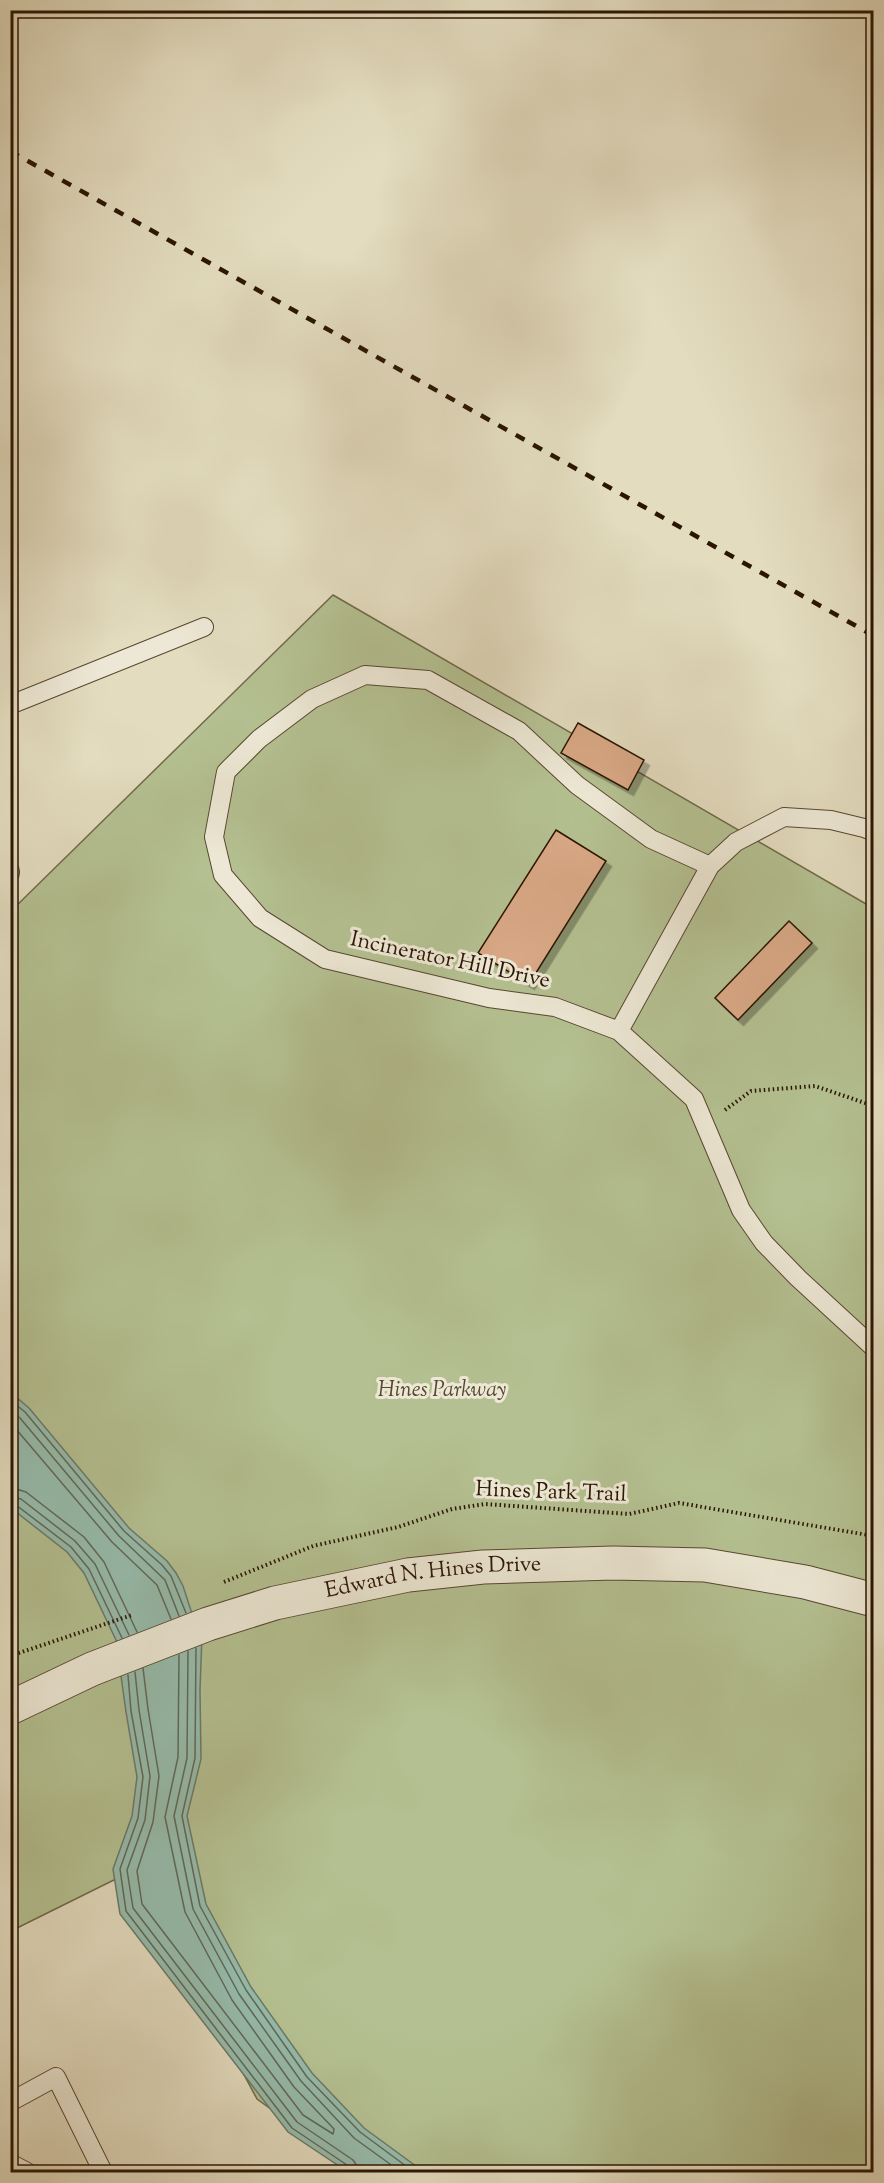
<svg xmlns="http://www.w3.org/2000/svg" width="884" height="2183" font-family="'Sorts Mill Goudy',serif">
	<defs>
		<filter id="shadow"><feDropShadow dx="5.5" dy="5.5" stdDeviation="0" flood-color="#0004"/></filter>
	</defs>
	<rect width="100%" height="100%" fill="#e3dcbf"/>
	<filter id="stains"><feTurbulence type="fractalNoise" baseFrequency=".00333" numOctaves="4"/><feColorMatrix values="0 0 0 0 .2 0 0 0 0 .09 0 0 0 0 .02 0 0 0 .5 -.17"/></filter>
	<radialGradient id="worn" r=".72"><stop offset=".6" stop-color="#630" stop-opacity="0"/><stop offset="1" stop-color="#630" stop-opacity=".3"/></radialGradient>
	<path fill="#b4c091" stroke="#706a4a" stroke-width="1.5" d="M333,595L873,908V2172H358L257,2099L134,1870L11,1931V911Z"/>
	<path fill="#96bcac" stroke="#6b7968" stroke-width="1.5" d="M10,1392L29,1408L129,1528L167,1561L176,1573L183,1586L196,1626L202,1636L200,1690L201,1759L187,1816L206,1904L251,1987L312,2073L364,2128L424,2172H348L288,2132L120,1914L113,1869L132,1816L137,1777L126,1712L116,1640L84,1573L67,1552L11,1508Z"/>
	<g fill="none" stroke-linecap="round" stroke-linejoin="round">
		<path stroke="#606857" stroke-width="1.5" d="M10,1400L25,1412L124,1531L162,1565L171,1576L186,1613
			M10,1410L20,1418L119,1536L165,1580L179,1616
			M10,1422L112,1542L157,1585L171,1619
			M10,1487L26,1492L84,1537L104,1562L137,1632
			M10,1497L21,1499L75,1541L95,1564L129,1635
			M10,1504L16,1505L71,1547L89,1569L122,1638
			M196,1648L195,1758L182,1816L200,1906L246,1990L307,2077L360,2132L414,2172
			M188,1651L187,1758L174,1816L193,1909L239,1994L301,2081L354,2138L401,2172
			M143,1668L148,1709L159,1776L153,1822L137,1871L142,1904L303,2115L333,2134L334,2129L294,2087L232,2000L185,1912L165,1817L178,1757L179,1655
			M135,1672L139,1710L150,1776L145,1820L127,1870L133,1908L297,2122L353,2160L357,2166L358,2172
			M128,1675L131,1711L143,1777L138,1818L120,1869L126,1911L292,2128L347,2165L350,2172"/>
	</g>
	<path fill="#d9a886" stroke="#2b1502" stroke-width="1.5" filter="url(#shadow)" d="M578,723L644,760L628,790L561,753Z
		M556,830L606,861L529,984L478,953Z
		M789,921L812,943L738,1020L715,998Z"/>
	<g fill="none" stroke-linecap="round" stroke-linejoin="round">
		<defs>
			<path id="service" d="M10,705L204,627
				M710,866L651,839L577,785L519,731L428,680L365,675L312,699L259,739L226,772L214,837L223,875L260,918L325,959L489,998L555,1007L619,1031L694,1099L741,1210L764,1243L798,1278L874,1348
				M10,871V873
				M619,1031L710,866L736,842L784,817L831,820L864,828L874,832
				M10,2102L56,2077L103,2172
				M10,2163L27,2172"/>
			<g id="tertiary">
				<path id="s1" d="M10,1708L92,1669L208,1624L275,1603L408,1575L483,1567L613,1563L705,1565L805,1582L874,1600"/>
			</g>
		</defs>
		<use href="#service" stroke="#594731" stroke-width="20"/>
		<use href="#tertiary" stroke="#594731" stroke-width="35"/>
		<path stroke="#2b1502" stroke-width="4" stroke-dasharray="1.5 3" stroke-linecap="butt" d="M725,1110L751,1091L815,1086L874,1106
			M224,1582L313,1546L398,1527L452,1509L485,1504L629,1514L679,1503L874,1536
			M10,1656L132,1615"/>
		<use href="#service" stroke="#ede8d5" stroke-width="18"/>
		<use href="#tertiary" stroke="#ede8d5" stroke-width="33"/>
		<path stroke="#2b1502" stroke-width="4.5" stroke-dasharray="10 10" stroke-linecap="butt" d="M10,151L874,636"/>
	</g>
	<g text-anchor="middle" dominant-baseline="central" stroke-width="6" stroke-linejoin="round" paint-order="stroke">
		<g font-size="22" fill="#2b1502" stroke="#ede8d5">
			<text transform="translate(450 961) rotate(12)">Incinerator Hill Drive</text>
			<text transform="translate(551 1493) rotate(2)">Hines Park Trail</text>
			<text stroke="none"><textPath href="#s1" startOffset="446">Edward N. Hines Drive</textPath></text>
		</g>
		<g font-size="22" font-style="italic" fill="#54482d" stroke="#ede8d5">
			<text x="442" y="1391">Hines Parkway</text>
		</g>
	</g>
	<rect width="884" height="2183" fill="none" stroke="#e3dcbf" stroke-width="36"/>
	<rect x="12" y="12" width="860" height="2159" fill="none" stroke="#2b1502" stroke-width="3"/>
	<rect x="18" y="18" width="848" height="2147" fill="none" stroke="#2b1502" stroke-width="1.5"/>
	<rect width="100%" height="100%" filter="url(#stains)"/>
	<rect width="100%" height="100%" fill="url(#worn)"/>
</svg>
